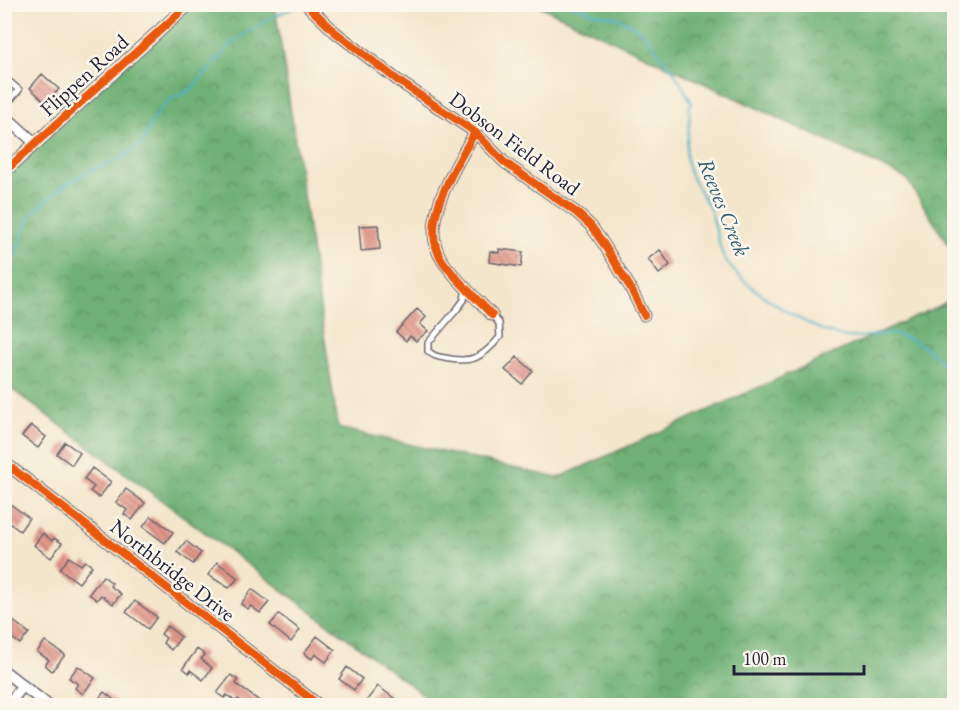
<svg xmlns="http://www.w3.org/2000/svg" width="959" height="710" font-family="'EB Garamond',serif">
	<defs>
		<pattern id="forest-crowns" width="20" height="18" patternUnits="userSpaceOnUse" patternTransform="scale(1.5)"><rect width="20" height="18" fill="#6eb074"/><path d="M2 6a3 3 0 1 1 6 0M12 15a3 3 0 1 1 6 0" fill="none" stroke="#5a8f60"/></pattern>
		<pattern id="building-back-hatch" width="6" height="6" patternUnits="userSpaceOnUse" patternTransform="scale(1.5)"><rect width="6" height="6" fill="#e4978b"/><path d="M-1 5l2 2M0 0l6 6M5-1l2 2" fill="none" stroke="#b87b73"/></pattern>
	</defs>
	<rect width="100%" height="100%" fill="#fbf7ec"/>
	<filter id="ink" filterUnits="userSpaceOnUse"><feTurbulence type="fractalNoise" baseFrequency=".0167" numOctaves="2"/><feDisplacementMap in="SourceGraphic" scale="12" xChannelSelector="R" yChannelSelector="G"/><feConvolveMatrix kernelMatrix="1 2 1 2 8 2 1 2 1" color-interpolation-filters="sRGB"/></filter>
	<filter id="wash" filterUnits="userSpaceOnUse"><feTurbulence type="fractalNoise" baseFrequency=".008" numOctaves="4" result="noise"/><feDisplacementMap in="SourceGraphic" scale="24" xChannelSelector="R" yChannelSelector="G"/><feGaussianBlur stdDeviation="1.35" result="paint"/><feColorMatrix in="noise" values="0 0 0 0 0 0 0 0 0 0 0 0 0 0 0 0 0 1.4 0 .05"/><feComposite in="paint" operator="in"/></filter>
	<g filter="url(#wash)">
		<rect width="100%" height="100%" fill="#f4e6cc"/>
		<path fill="url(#forest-crowns)" stroke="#486958" stroke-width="1.5" d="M188,5H275L338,428L558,478L954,299V705H437L5,384L4,176Z
			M537,5H954V254L906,178Z"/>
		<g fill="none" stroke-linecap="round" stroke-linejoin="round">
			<path stroke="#4cb2cb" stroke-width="2" d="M570,4L594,13L619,18L642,31L674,72L692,103L689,108C692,126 684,144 687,163C690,181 702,192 709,207C717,224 716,243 725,259C741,287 814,333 846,337C860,338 873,335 887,334C915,334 937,356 954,376
				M4,291L19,243L30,216L62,187L83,174L103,165L118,161L143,143L151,123L163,106L173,98L191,90L235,40L274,16L302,5"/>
		</g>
		<g id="blocks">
			<path fill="url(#building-back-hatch)" d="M42,74L59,89L46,103L30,88Z
				M378,225L380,249L361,251L359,226Z
				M499,249L523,252L521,267L489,262L490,251L499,253Z
				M660,250L670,265L659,274L648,259Z
				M417,309L426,317L420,324L428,331L416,341L410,336L406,341L396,332Z
				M517,357L533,371L522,384L505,370Z
				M31,425L46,437L38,448L22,436Z
				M65,442L80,453L72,465L57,454Z
				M92,468L111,482L99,498L90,491L94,487L84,479Z
				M126,489L145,503L132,520L124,514L127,510L116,502Z
				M9,503L29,518L20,531L4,519V508Z
				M151,516L173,532L165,543L143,527Z
				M43,533L52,541L54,538L62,543L51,558L34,545Z
				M186,541L201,553L193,564L177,552Z
				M69,557L81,565L85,561L92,566L79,583L60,569Z
				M217,562L238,578L229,588L208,575Z
				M103,576L112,583L110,586L121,594L113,604L101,595L97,600L89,594Z
				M252,589L269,602L260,613L251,606L248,609L241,604Z
				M135,601L157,617L148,629L126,612Z
				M279,614L300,630L291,642L270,625Z
				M9,618L29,633L20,644L4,632V624Z
				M167,626L181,637L171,650L163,643L166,638L161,634Z
				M317,636L335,650L326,662L315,654L312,659L304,653Z
				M45,641L65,655L52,671L45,665L49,660L37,652Z
				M197,649L205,655L201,659L212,668L203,680L190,670L189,673L183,668Z
				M78,666L95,678L83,694L75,688L78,684L69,678Z
				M347,667L362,679L354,690L339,679Z
				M231,675L238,680L236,684L265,705H247L238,699L236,702L227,695L224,698L217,693Z
				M378,686L395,699L390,705H372L366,701Z
				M104,692L121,705H94Z"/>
		</g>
	</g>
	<g filter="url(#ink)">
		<use href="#blocks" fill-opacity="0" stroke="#6c676e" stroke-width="1.5"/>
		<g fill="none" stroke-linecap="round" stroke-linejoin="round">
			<defs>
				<path id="service" d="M4,77L19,90L4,107
					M466,288L464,300L458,308L428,343V351C433,356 438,357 445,358C472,364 483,357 500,337L499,323L492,315"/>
				<path id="minor" d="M306,4L335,32L400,82L475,132L504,162L577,213L591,226L603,243L630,287L644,315
					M4,115L35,143
					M475,132C457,166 417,222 442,260C453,277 478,300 492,315
					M4,462L320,706
					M4,671L49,706
					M7,706L23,686"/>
				<path id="tertiary" d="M4,172L189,4"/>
			</defs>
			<use href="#service" stroke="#6c676e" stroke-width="8"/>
			<use href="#minor" stroke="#6c676e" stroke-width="13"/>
			<use href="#tertiary" stroke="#6c676e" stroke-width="14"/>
			<use href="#service" stroke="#fff" stroke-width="5"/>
			<use href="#minor" stroke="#fff" stroke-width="10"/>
			<use href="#tertiary" stroke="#fff" stroke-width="12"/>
			<defs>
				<path id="cycleway" d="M306,4L335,32L400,82L475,132L504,162L577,213L591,226L603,243L630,287L644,315
					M475,132C457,166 417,222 442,260C453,277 478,300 492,315
					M4,172L189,4
					M4,462L320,706"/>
			</defs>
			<use href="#cycleway" stroke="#fbf7ec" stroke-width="11"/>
			<use href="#cycleway" stroke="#e8590c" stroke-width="8"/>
		</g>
	</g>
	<g text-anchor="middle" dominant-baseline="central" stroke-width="5" stroke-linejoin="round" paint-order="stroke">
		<g font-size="21" fill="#22223b" stroke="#fbf7ec">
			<text transform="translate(84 75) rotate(-42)">Flippen Road</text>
			<text transform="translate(515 143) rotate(37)">Dobson Field Road</text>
			<text transform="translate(173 570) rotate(38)">Northbridge Drive</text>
		</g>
		<g font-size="22" font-style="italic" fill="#335c75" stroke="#fbf7ec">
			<text transform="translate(724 207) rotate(68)">Reeves Creek</text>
		</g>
	</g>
	<rect width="959" height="710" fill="none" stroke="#fbf7ec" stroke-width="24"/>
	<path d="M734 665v9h130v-9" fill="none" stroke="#22223b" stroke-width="3"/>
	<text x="743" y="665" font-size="18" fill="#22223b" stroke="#fbf7ec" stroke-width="4.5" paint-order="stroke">100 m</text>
</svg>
